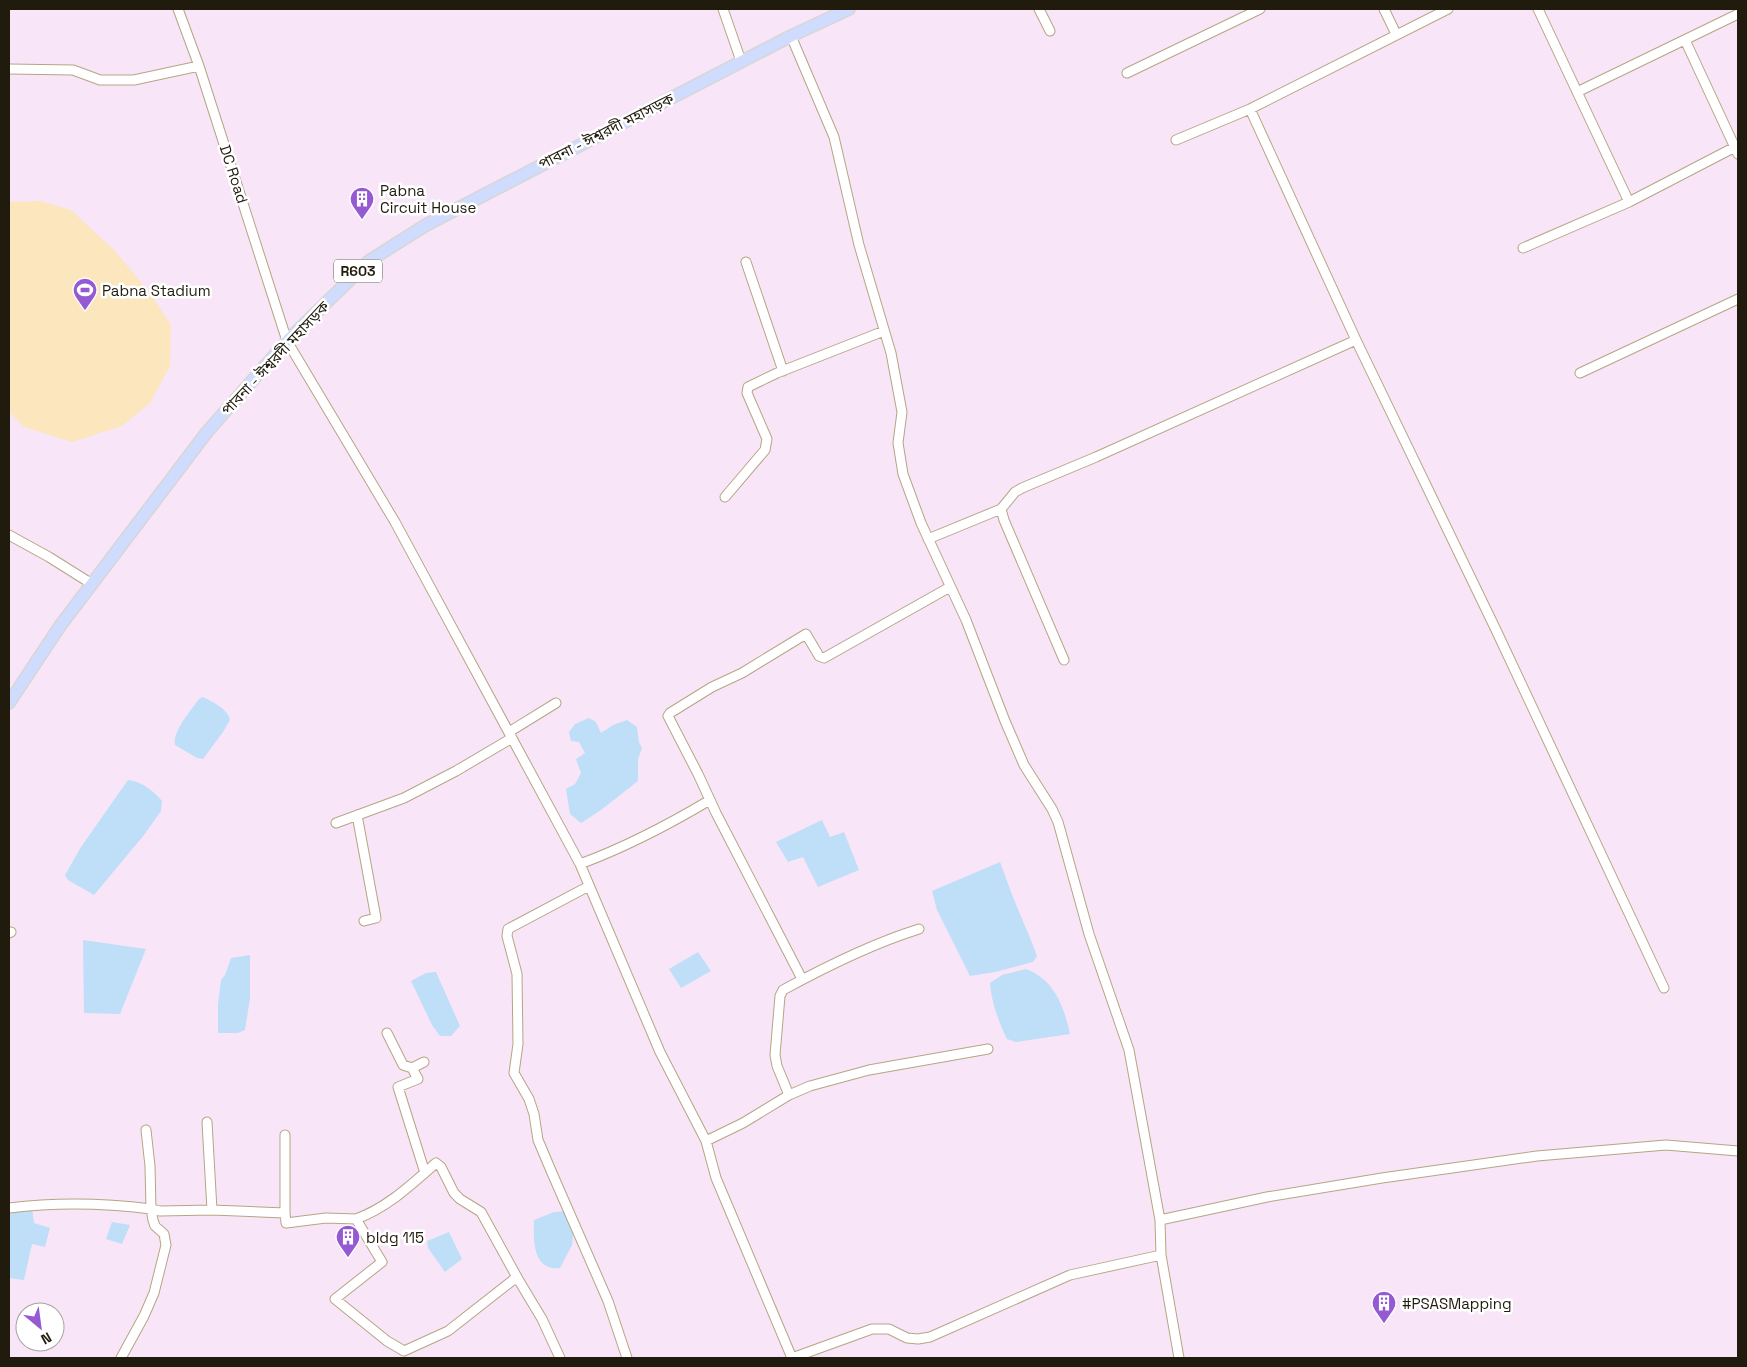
<svg xmlns="http://www.w3.org/2000/svg" width="1747" height="1367" font-family="'Space Grotesk','Noto Sans Bengali',sans-serif">
	<rect width="100%" height="100%" fill="#fdf6e8"/>
	<path fill="#f8e6f8" fill-rule="evenodd" d="M9,9H1738V1358H9ZM25,1312H55V1342H25Z"/>
	<path fill="#fbe6bd" d="M40,201L71,210L116,252L152,296L171,325L170,366L150,403L122,426L72,442L24,427L9,412V202Z"/>
	<path fill="#bfdef7" d="M203,697C213,702 228,709 230,720L223,732L203,759L197,758L175,745C172,732 191,710 199,699Z
		M589,718L596,722L601,733L613,725L627,720L637,727L639,742L642,748L638,759V781L601,810L581,823L570,814L566,789L575,784L581,773L576,759L585,753L579,742L571,741L569,732L575,724Z
		M128,780C141,781 154,791 162,801L161,811L144,835L94,895L68,880L65,875L81,847Z
		M822,820L830,837L844,832L859,870L818,887L803,857L788,862L776,842Z
		M1000,862C1006,877 1011,893 1017,907C1024,924 1031,939 1037,956L1033,962L995,972L970,976L937,910L932,891Z
		M83,940L146,949L120,1014L84,1013Z
		M698,952L711,971L681,988L669,969Z
		M250,955V998L245,1030L238,1033H218V1004L221,980L225,975L231,958Z
		M1026,969C1055,980 1064,1007 1070,1034L1016,1042L1007,1039C999,1023 991,1001 990,983L1002,975Z
		M436,972L460,1026L451,1036H440L432,1025L411,981L426,973Z
		M32,1207L34,1223L50,1228L45,1247L32,1244L24,1280L9,1278V1210Z
		M566,1211L574,1227L572,1245L560,1268C533,1271 533,1241 534,1220L554,1212Z
		M112,1222L130,1225L122,1244L106,1239Z
		M449,1232L462,1259L445,1272L428,1248L427,1241Z"/>
	<g fill="none" stroke-linecap="round" stroke-linejoin="round">
		<defs>
			<path id="minor" d="M178,9L199,66L287,341L395,522L580,864L660,1052L706,1141L716,1178L792,1358
				M723,9L741,61
				M1039,9L1050,31
				M1384,9L1396,34
				M1538,9L1629,202
				M791,36L834,137L859,245L891,353L902,412L898,443L903,474L921,523L966,620L1005,721L1024,765L1052,809L1058,822L1089,934L1129,1050L1160,1220
				M1685,40L1738,154
				M9,69L73,70L100,80H134L199,66
				M1127,73L1260,9
				M1577,92L1738,14
				M1250,109L1356,340L1496,630L1664,988
				M1176,140L1250,109L1448,9
				M1523,248L1629,202L1735,147
				M746,262L783,371
				M1580,373L1738,299
				M725,497L765,450L767,439L747,393L748,387L777,373L884,331
				M9,535L49,557L92,584
				M928,539L1001,509
				M1064,660L1004,520L1001,509L1015,492L1022,488L1096,457L1356,340
				M509,732L556,703
				M357,815L376,918L364,921
				M336,823L404,798L456,771L512,738
				M580,864C626,847 668,825 710,800
				M589,886L508,929L507,936L517,974L518,1044L514,1073L529,1099L534,1114L538,1140L552,1173L608,1301L627,1358
				M9,933L11,932
				M802,979L716,813L698,774L668,716L670,713L712,687L742,673L806,634L819,656L824,658L950,587
				M387,1033L403,1065L412,1068
				M424,1062L412,1068L418,1079L398,1087L425,1173
				M789,1095L777,1066L775,1055L780,996L783,990C827,966 871,944 919,929
				M146,1130L150,1166L151,1209L160,1211L212,1210L207,1122
				M706,1141L743,1123L789,1095L810,1086L869,1070L988,1049
				M9,1208C57,1202 104,1203 151,1209L153,1220L155,1226L164,1234L166,1245L154,1293L144,1316L121,1358
				M212,1210L285,1213V1135
				M285,1213L286,1223L326,1218L356,1219L382,1262L335,1299L387,1341L404,1351L448,1331L513,1280L518,1279L542,1319L560,1358
				M356,1219C387,1208 412,1184 436,1163L441,1167L454,1193L460,1199L481,1212L518,1279
				M792,1358L872,1329H889L907,1338L918,1339L930,1337L1070,1275L1161,1255
				M1179,1358L1161,1255L1160,1220L1267,1197L1382,1178L1537,1156L1666,1145L1738,1151"/>
			<path id="major" d="M9,703L60,626L207,432L287,341L369,261L426,225L791,36L849,9"/>
		</defs>
		<use href="#minor" stroke="#b6a583" stroke-width="11"/>
		<use href="#major" stroke="#d7d6d4" stroke-width="14"/>
		<use href="#minor" stroke="#fff" stroke-width="9"/>
		<use href="#major" stroke="#d0dcfd" stroke-width="11"/>
	</g>
	<defs>
		<symbol id="building-pin" viewBox="-11 -11 22 30"><path d="M0 17L-7.5 6A9.5 9.5 0 1 1 7.5 6Z" fill="#955ad2" stroke="#fff"/><path d="M-4-6H4V6H1V3H-1V6H-4ZM-2.5-4.3h1.7v1.8h-1.7ZM.8-4.3h1.7v1.8H.8ZM-2.5-1h1.7V.8h-1.7ZM.8-1h1.7V.8H.8Z" fill="#fff"/></symbol>
		<symbol id="stadium-pin" viewBox="-11 -11 22 30"><path d="M0 17L-7.5 6A9.5 9.5 0 1 1 7.5 6Z" fill="#955ad2" stroke="#fff"/><path d="M0-5a6.5 5 0 1 0 0 10a6.5 5 0 1 0 0-10ZM-3.5-1.8h7v3.6h-7Z" fill="#fff"/></symbol>
	</defs>
	<g fill-rule="evenodd">
		<use href="#building-pin" x="348" y="185" width="28" height="38"/>
		<use href="#stadium-pin" x="71" y="276" width="28" height="38"/>
		<use href="#building-pin" x="334" y="1223" width="28" height="38"/>
		<use href="#building-pin" x="1370" y="1289" width="28" height="38"/>
	</g>
	<g text-anchor="middle" dominant-baseline="central" stroke-width="5" stroke-linejoin="round" paint-order="stroke">
		<rect fill="#fff" stroke="#645f56" stroke-width="1" x="334" y="259.5" width="48" height="23" rx="4"/>
		<g font-size="14" font-weight="bold" fill="#211b0e">
			<text x="358" y="271">R603</text>
		</g>
		<g font-size="15" fill="#211b0e" stroke="#fff">
			<text transform="translate(606 131) rotate(-27)">পাবনা - ঈশ্বরদী মহাসড়ক</text>
			<text transform="translate(234 174) rotate(72)">DC Road</text>
			<text transform="translate(275 358) rotate(-47)">পাবনা - ঈশ্বরদী মহাসড়ক</text>
		</g>
		<g font-size="15" fill="#211b0e" stroke="#fff" text-anchor="start">
			<text x="380" y="190">Pabna<tspan x="380" dy="17">Circuit House</tspan></text>
			<text x="102" y="290">Pabna Stadium</text>
			<text x="366" y="1237">bldg 115</text>
			<text x="1402" y="1303">#PSASMapping</text>
		</g>
	</g>
	<rect width="1747" height="1367" fill="none" stroke="#211b0e" stroke-width="20"/>
	<g transform="translate(40 1327) rotate(151)"><circle r="24" fill="#ffffff" stroke="#a6a49f"/>
	<path d="M0-4L9 19L0 12L-9 19Z" fill="#955ad2"/>
	<text y="-8" font-size="14" font-weight="bold" text-anchor="middle" fill="#211b0e">N</text>
	</g>
</svg>
